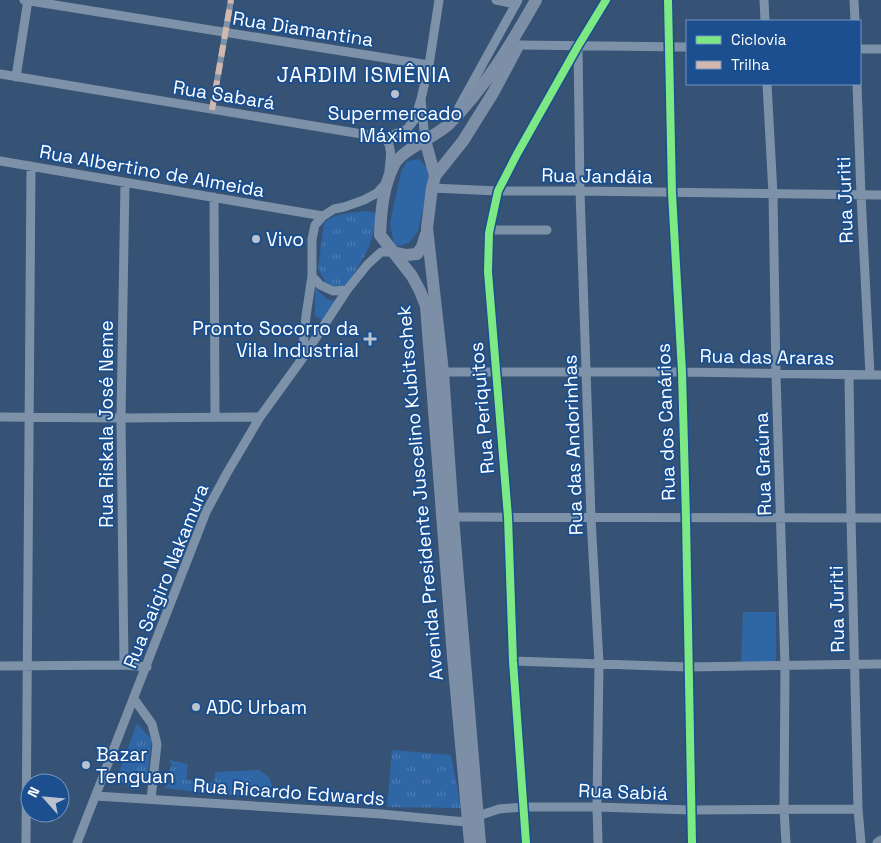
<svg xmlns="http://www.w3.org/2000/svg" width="881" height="843" font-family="'Space Grotesk',sans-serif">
	<defs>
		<pattern id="grass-tufts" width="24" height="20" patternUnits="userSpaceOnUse" patternTransform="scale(1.25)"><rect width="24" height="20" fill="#2f66a5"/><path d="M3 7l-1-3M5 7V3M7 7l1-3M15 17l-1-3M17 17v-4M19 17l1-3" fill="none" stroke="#4e7db2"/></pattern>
	</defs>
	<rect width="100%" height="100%" fill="#365274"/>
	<path fill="url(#grass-tufts)" d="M366,211L375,213C377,241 360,264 346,286H327L318,268L324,223C334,213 351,213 366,211Z
		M137,723L152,740L147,779L139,786L131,789L121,781L119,772Z
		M392,750L451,755L461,808L387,807Z
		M169,760L188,764L186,780L214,782L215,772L258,770L269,777L272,785L269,792L258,797L204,793L165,788L174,777L171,775L169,771L172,765Z"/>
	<path fill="#2f66a5" d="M419,159L427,168L429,183L418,231L409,243L399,246L394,245L390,223L401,172L407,161Z
		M315,288L327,299L338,302L325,322L315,316Z
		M743,612H776V664L741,662Z"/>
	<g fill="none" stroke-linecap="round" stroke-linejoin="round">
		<path stroke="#7d92a8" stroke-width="6" d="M212,110L231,0"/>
		<path stroke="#7d92a8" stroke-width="9" d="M24,0L429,65
			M496,0L516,4
			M668,0L672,193L682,372L686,518L692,843
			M764,0L765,21
			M854,0L855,21
			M519,45L687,47
			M578,46L580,191L591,518L599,663L597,807L598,843
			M860,49H881
			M0,74L386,138L407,129L415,119L421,99
			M16,77L28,0
			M767,84L773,194L776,374L785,666L784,809L786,843
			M857,84L861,195L870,375
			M459,107L518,0
			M386,138C393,150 390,158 389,171
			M425,140L421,99L429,65L439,0
			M0,161L323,216
			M432,188L498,191H580L881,195
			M214,197L215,417
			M490,230H547
			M312,276L320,285L333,291L347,290
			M302,357L306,316L312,276V239L315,225L323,216L334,209L344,207L364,200L377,193L386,183
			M443,372H682L881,375
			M849,375L851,518L858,809L861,843
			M0,417L121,418L260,417
			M453,517L881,518
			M513,661L688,667L881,664
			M124,665L121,418L125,183
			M0,666L124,665L147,667
			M134,699L152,724L157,744L151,799
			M96,796L381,814L455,821L468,822L478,816L499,809L523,807H597L691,810L858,809
			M26,843L31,166
			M77,843L206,512L227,473L260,417L302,359L347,290L367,265L381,252H393
			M526,843L513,661L508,517L488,272L489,233L498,191L517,154L578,46L606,0"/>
		<path stroke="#798da4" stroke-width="11" d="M878,843L881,841"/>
		<path stroke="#7d8ea7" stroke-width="12" d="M425,140L435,176
			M393,252L406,255L417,254L422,247L426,234
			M470,843L453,657L426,306L420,291L412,276L380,235C381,210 383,187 394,165C402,149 436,137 449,124C485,88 511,44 536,0
			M480,843L453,517L443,372L427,228L432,188L435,176L463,141L493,93L517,48"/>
		<path stroke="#d1b7ad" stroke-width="6" stroke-dasharray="12 6" stroke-linecap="butt" d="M212,110L231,0"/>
		<defs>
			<path id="cycleway" d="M668,0L672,193L682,372L686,518L692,843
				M526,843L513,661L508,517L488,272L489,233L498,191L517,154L578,46L606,0"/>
		</defs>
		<use href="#cycleway" stroke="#1b4f8f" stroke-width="11"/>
		<use href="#cycleway" stroke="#7ce984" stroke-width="8"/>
	</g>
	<g fill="#b9c2ce" stroke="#1b4f8f" stroke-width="2">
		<circle cx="395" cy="94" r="5"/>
		<circle cx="256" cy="239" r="5"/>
		<path d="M367.5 331.5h5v5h5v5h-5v5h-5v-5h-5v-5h5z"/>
		<circle cx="196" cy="707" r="5"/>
		<circle cx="86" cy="765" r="5"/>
	</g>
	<g text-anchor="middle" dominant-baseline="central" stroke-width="4" stroke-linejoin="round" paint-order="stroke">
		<g font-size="19" fill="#fff" stroke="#1b4f8f">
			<text transform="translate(303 29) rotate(9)">Rua Diamantina</text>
			<text transform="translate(224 95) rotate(9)">Rua Sabará</text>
			<text transform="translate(152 171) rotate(10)">Rua Albertino de Almeida</text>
			<text transform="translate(597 176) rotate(1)">Rua Jandáia</text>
			<text transform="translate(845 200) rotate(-92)">Rua Juriti</text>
			<text transform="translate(767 357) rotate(1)">Rua das Araras</text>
			<text transform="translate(482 408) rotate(-95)">Rua Periquitos</text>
			<text transform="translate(666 422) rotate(-92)">Rua dos Canários</text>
			<text transform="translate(106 424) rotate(-90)">Rua Riskala José Neme</text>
			<text transform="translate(573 445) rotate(-92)">Rua das Andorinhas</text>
			<text transform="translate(763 464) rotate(-92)">Rua Graúna</text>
			<text transform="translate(420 493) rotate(-95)">Avenida Presidente Juscelino Kubitschek</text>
			<text transform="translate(166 576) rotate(-68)">Rua Saigiro Nakamura</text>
			<text transform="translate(837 609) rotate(-91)">Rua Juriti</text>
			<text transform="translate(289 792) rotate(4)">Rua Ricardo Edwards</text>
			<text transform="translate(623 792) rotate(2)">Rua Sabiá</text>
		</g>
		<g font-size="19" fill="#fff" stroke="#1b4f8f" text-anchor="start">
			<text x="395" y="113" text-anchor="middle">Supermercado<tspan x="395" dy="22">Máximo</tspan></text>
			<text x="266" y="239">Vivo</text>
			<text x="359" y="328" text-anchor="end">Pronto Socorro da<tspan x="359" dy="22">Vila Industrial</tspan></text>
			<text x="206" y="707">ADC Urbam</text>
			<text x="96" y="754">Bazar<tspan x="96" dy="22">Tenguan</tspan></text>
		</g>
		<g font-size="21" letter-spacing="1" fill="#fff" stroke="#1b4f8f">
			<text x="364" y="74">JARDIM ISMÊNIA</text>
		</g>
	</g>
	<rect x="686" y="20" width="175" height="65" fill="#1b4f8f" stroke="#7695bc"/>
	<rect x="696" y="36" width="25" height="8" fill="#7ce984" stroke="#7695bc"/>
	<text x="731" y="45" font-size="15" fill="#ffffff">Ciclovia</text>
	<rect x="696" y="61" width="25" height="8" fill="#d1b7ad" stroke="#7695bc"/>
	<text x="731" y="70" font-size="15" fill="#ffffff">Trilha</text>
	<g transform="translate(45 798) rotate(297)"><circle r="24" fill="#1b4f8f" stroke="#7695bc"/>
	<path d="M0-4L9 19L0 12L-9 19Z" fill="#b9c2ce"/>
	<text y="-8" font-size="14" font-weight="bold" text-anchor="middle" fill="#ffffff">N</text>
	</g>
</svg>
